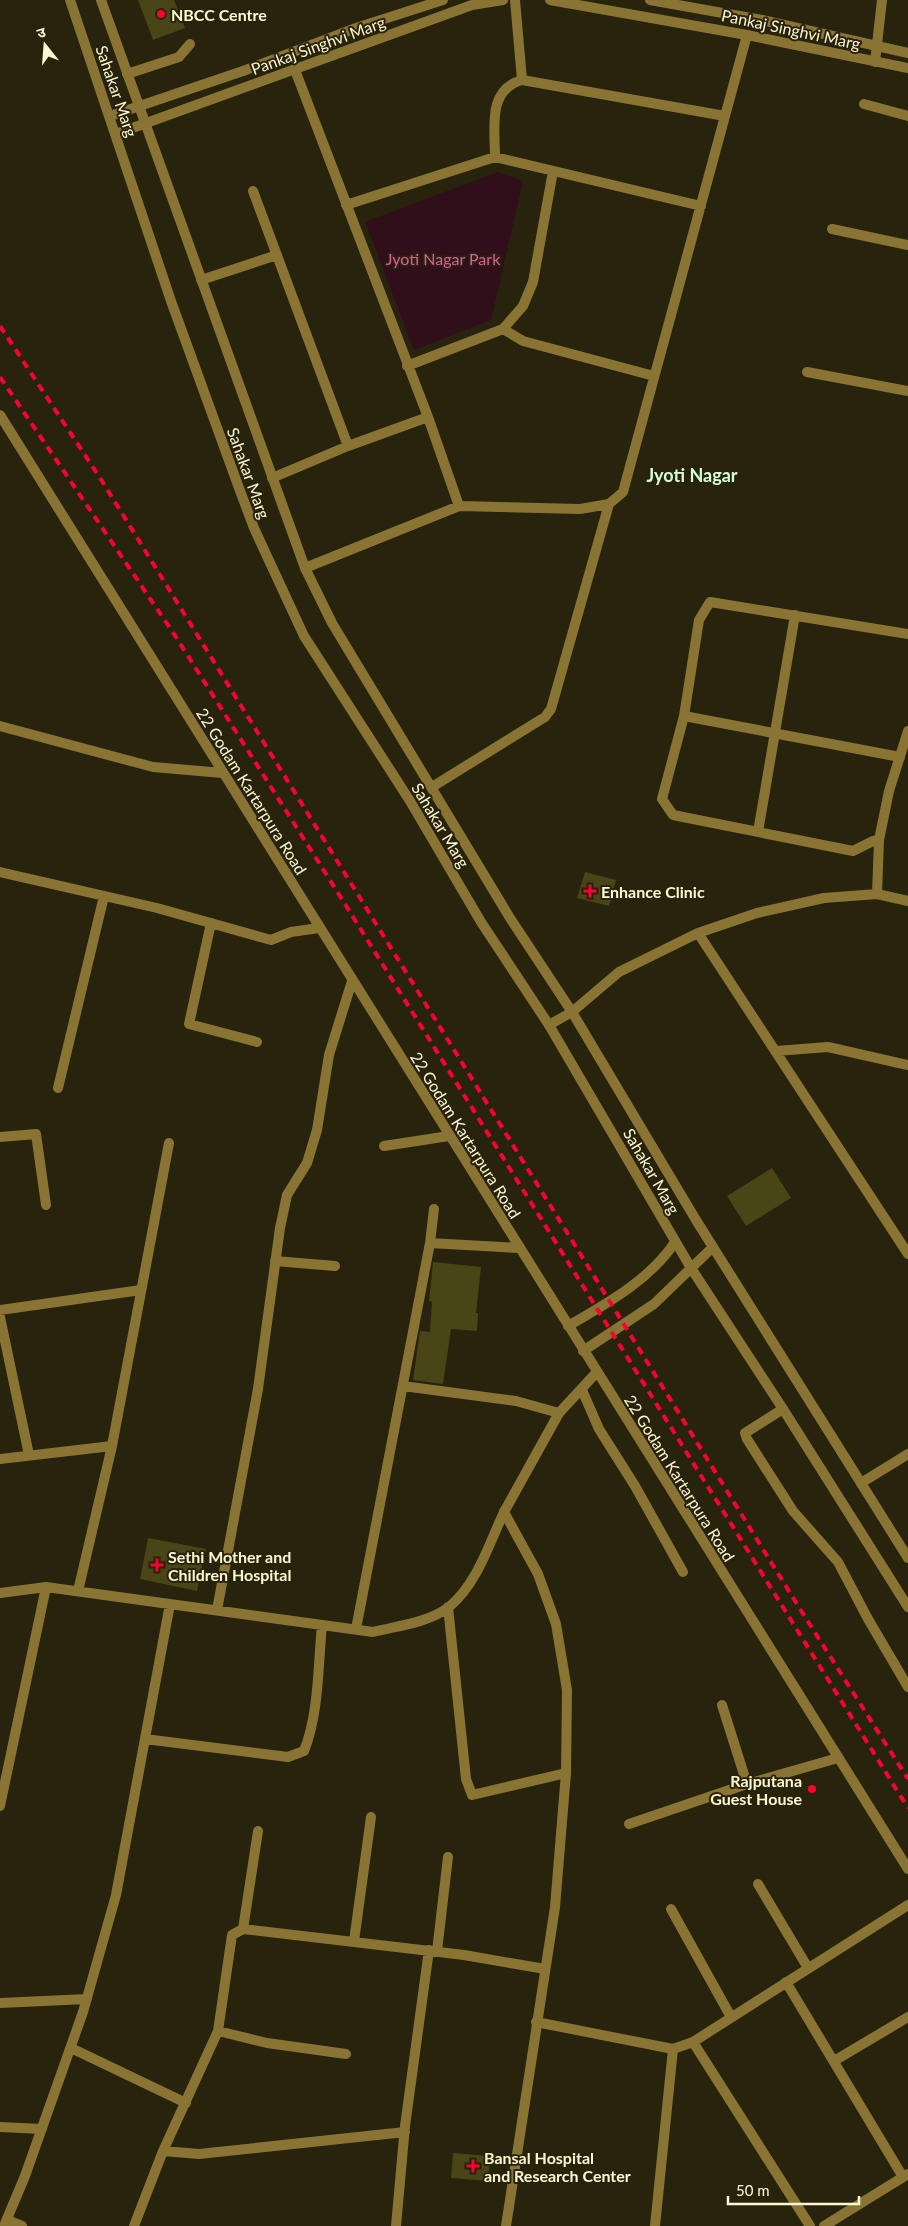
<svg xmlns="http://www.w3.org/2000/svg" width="908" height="2226" font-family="Lato,'Noto Sans Devanagari',sans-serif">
	<rect width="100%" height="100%" fill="#27230d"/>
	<path fill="#310f1a" d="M498,172L523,181L491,320L414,350L365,222Z"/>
	<path fill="#494517" d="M138,0H174L185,28L153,40Z
		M585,872L616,880L609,906L577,898Z
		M772,1168L791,1198L746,1226L727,1196Z
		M433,1262L481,1267L476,1313H478L477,1331L451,1329L443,1384L413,1380L420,1331L430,1332L432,1302L429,1301Z
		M148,1538L206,1549L197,1591L140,1579Z
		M453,2153L490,2156L488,2181L451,2178Z"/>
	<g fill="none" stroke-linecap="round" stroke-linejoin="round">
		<path stroke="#8a7434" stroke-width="10" d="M127,74L179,57L190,44
			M864,104L908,116
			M832,229L908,245
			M807,372L908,391
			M684,716L900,757
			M758,832L795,615
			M879,840L873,841L853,851L673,815L662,799L684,716L699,620L710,602L908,634
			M783,1409L745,1433L747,1439L793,1511L838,1562L868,1619L908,1687"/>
		<path stroke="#8a7434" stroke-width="10" d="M515,0L522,80L725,116
			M875,62L882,0
			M295,70L428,417L459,506
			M495,157C495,128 487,90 522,80
			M253,191L348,446
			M346,205L495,157L701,206
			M201,280L277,255
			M503,329L523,341L654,376
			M407,366L503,329L523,306L533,282L553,171
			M272,478L348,446L428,417
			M305,568L459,506L580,509L609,504L623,492L747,35
			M0,726L153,767L223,773
			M432,787L545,717L551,709L609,504
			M0,872L157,908L271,940L291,932L319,928
			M877,894L879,840L889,791L908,731
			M211,923L189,1024L257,1042
			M698,933L908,1254
			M549,1025L572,1012L619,972L698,933L757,913L824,898L877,894L908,901
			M776,1051L828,1047L908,1065
			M58,1088L104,896
			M0,1137L36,1134L46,1205
			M384,1146L449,1136
			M430,1243L434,1209
			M275,1261L335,1266
			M0,1310L141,1290
			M0,1317L29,1455
			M403,1386L516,1401L559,1413
			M582,1390L599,1429L635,1486L683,1572
			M112,1446L169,1143
			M0,1459L112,1446L78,1591
			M861,1483L908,1454
			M0,1593L46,1587L373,1632C397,1626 428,1623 449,1607C477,1584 489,1544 504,1512
			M448,1607L466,1779L472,1795L566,1773
			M217,1610L258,1389L280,1228L287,1195L307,1163L317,1130L329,1055L352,981
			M356,1629L430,1243L519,1248
			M722,1705L747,1784
			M145,1739L288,1757L304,1751C319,1714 318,1665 322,1625
			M0,1806L46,1587
			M629,1824L747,1784L838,1758
			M758,1884L808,1968
			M671,1909L731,2017
			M243,1929L258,1831
			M354,1941L371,1817
			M437,1951L448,1857
			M786,1982L903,2177
			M0,2003L87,1999
			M536,2022L673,2049
			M218,2031L267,2043L346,2054
			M693,2042L810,2226
			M71,2048L186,2103
			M834,2061L908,2017
			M0,2127L42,2129
			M163,2151L199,2154L405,2132
			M7,2220L22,2226
			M4,2226L25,2176L83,2012L116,1895L170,1604
			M134,2226L163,2151L218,2031L232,1935L243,1929L464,1955L545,1969
			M396,2226L405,2126L429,1950
			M655,2226L673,2049L693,2042L908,1905
			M824,2226L908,2174"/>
		<path stroke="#8a7434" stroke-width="10" d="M70,0L171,301L239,488L254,528L304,636L410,801L481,922L549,1025L691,1268L783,1409L908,1607
			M101,0L305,568L332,623L510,918L572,1012L696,1220L908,1558
			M550,0L747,35L908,68
			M650,0L762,20L908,53
			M110,116L243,71L356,28L443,0
			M116,134L472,5L503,0
			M0,415L908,1869
			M568,1326C606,1304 650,1280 675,1242
			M583,1351L654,1304L713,1247
			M506,2226L555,1907L566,1773L567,1690L556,1624L538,1574L504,1512L559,1413L596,1373"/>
		<path stroke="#fd0032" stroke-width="4" stroke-dasharray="8 6" stroke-linecap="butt" d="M0,326L102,481L800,1609L908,1779
			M0,377L174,634L340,896L908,1808"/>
	</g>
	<g fill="#fd0032" stroke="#27230d" stroke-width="2">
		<circle cx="161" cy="14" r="5"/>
		<path d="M587.5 883.5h5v5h5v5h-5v5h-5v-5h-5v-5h5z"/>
		<path d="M154.5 1557.5h5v5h5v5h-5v5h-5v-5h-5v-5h5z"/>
		<circle cx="812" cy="1789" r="5"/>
		<path d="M470.5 2158.5h5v5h5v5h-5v5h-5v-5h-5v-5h5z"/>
	</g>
	<g text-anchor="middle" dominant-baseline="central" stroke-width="4" stroke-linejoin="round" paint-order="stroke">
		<g font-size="16" font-weight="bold" fill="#fff7d2" stroke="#27230d" text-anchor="start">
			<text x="171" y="14">NBCC Centre</text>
			<text x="601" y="891">Enhance Clinic</text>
			<text x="168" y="1556">Sethi Mother and<tspan x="168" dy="18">Children Hospital</tspan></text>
			<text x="802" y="1780" text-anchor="end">Rajputana<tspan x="802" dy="18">Guest House</tspan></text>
			<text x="484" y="2157">Bansal Hospital<tspan x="484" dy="18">and Research Center</tspan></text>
		</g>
		<g font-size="16" fill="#fff7d2" stroke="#27230d">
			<text transform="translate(791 29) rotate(12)">Pankaj Singhvi Marg</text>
			<text transform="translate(318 45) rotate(-20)">Pankaj Singhvi Marg</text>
			<text transform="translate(117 91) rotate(71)">Sahakar Marg</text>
			<text transform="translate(249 473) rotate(70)">Sahakar Marg</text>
			<text transform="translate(252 791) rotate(58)">22 Godam Kartarpura Road</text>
			<text transform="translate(441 825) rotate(59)">Sahakar Marg</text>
			<text transform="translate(466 1135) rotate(58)">22 Godam Kartarpura Road</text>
			<text transform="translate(652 1171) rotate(60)">Sahakar Marg</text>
			<text transform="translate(680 1478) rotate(58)">22 Godam Kartarpura Road</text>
		</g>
		<g font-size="16" fill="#ea53a6" stroke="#27230d">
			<text x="443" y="258">Jyoti Nagar Park</text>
		</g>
		<g font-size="18" font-weight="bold" fill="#d4ffd7" stroke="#27230d">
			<text x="692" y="475">Jyoti Nagar</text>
		</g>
	</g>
	<g transform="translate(45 45) rotate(343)" stroke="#27230d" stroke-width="4" paint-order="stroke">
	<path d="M0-4L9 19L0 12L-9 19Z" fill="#fff7d2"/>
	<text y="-8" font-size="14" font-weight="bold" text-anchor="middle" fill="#fff7d2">उ</text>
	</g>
	<path d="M728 2196v8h131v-8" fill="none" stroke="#fff7d2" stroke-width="2.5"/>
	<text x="736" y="2196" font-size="15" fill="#fff7d2" stroke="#27230d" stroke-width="4" paint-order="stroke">50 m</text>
</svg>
